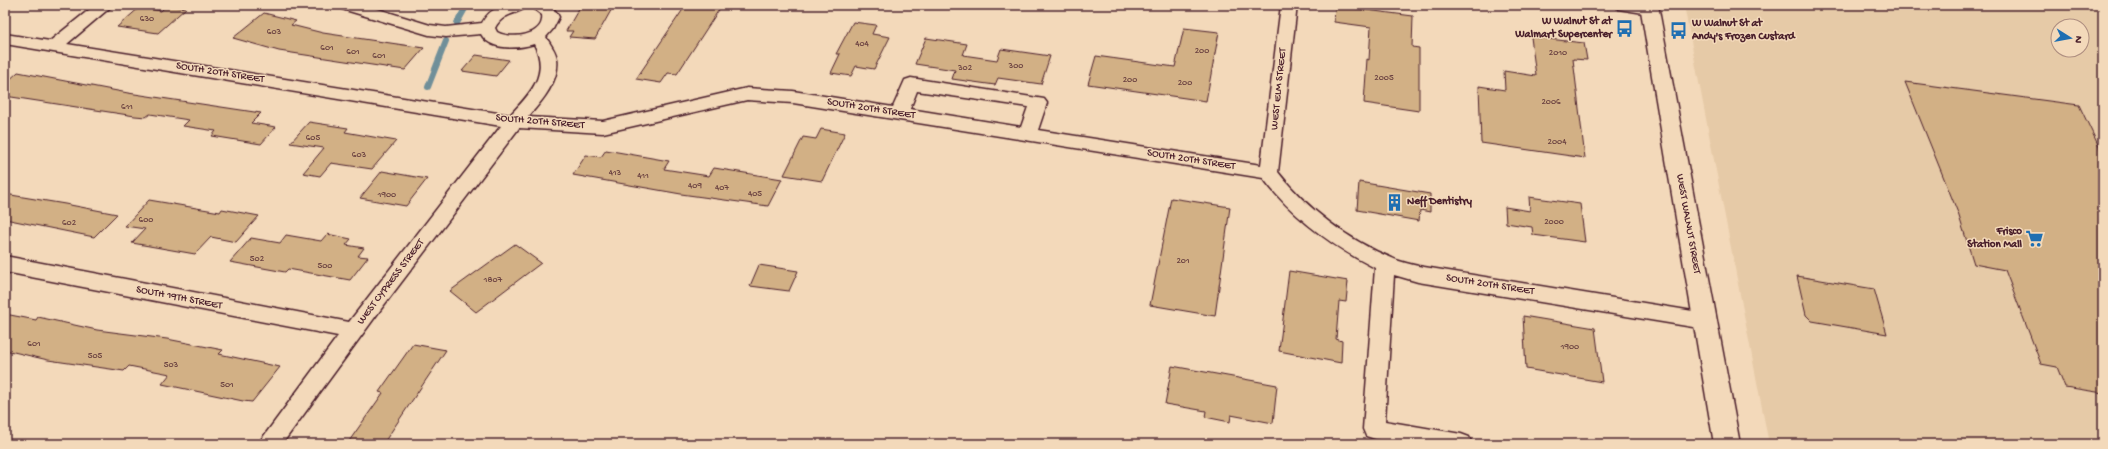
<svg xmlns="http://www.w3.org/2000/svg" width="2108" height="449" font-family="'Gochi Hand',sans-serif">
	<rect width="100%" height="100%" fill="#f3d9ba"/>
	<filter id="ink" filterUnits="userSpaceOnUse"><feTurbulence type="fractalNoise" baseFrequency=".025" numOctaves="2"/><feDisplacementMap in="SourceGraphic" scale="8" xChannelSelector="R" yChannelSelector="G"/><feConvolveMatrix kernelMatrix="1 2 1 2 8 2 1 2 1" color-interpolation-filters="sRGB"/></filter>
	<g filter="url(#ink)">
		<path fill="#e6caa7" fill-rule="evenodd" d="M1684,5H2103V444H1769ZM2058,26H2082V50H2058Z"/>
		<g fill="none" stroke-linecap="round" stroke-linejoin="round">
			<path stroke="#6f8f99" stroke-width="6" d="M457,23L467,5
				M428,87L446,41"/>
		</g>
		<path fill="#d2b085" stroke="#4a1f2b" d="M167,5L186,8L158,33L117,27L140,7L161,11Z
			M581,5H614L595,39L569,37L573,31H566Z
			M686,5H722L677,74L668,73L661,83L636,79Z
			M1335,6L1413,16L1412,47L1419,48V111L1364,103L1367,59L1369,60L1371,27L1334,22Z
			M264,13L296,21L291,25L323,33L424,48L405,70L279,51L233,38Z
			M853,22L876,25L872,34L890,37L874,69L856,66L851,76L831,73L840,54H836Z
			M1184,28L1219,32L1206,101L1088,84L1096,56L1175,67Z
			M1531,37L1584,43L1587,60L1573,59L1585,158L1481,143L1479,86L1505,90L1504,71L1536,76Z
			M926,38L967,44L963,55L997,60L1001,49L1050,56L1041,84L998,78L995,85L952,79L955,70L915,64Z
			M476,55L509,60L496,76L462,71Z
			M18,72L128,93L261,113L251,123L276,127L261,144L212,136L216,131L183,126L189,120L150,114L146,117L135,116L5,96V84Z
			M1905,82L2079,105L2103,155V393L2065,387L2057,367L2041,364L2005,270L1974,264L1958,213Z
			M309,122L348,128L345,132L396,141L372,169L331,163L320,176L303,173L324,148L290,143Z
			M821,129L845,133L822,181L784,175L803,137L816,139Z
			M606,150L669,161L664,169L709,176L714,168L782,179L768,206L681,194L573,175L586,155L601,157Z
			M382,171L427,179L406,206L360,198Z
			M1359,182L1430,194V212L1420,210L1419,221L1357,210Z
			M5,194L65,204L117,214L94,237L5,219Z
			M1529,197L1580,204L1585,242L1533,235L1532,227L1506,223L1505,207L1530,211Z
			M1171,198L1230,207L1215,316L1150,305Z
			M149,200L220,212L222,209L259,216L236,242L211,237L195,254L132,243L145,229L125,226Z
			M327,234L351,239L346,245L364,248L358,256L368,257L350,280L288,269L285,272L230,262L251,238L280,243L286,235L321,241Z
			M515,244L541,263L476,312L450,291Z
			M759,265L798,271L789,291L750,286Z
			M1289,271L1348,281L1346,302L1339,301L1336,339L1342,341L1341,363L1279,351Z
			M1797,276L1874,289L1887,334L1812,321L1806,315Z
			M5,314L36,320L38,317L97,330L167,339L223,350L219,354L280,367L252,402L243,401L162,384L170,374L129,366L124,371L48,360L5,350Z
			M1523,316L1595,328L1602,382L1526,369Z
			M413,344L446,350L383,444H347L383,393L379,392Z
			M1172,366L1277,385L1273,423L1231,415L1230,422L1205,417L1206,411L1165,404Z"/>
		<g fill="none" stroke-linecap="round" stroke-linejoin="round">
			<defs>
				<path id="minor" d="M95,5H113L67,44L510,115C530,94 550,74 534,44C518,49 490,51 481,34L446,37L429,35L342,9L340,5H365L430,25L446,27L482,23C492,4 508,5 528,5C522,15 504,10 495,28L497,32C511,40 545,36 542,15L529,5C543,5 553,3 559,17L553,29L546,37C550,44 556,51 557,59C560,81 541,102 528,117L603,121L747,88L793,91L893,107L905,80L911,78L1044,99L1047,103L1038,130L1261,165L1281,5H1297L1278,172C1307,209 1349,241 1392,258C1400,262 1410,264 1418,266L1705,313L1712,315L1715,321L1712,327L1705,329L1418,282L1394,275L1385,421L1461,434L1469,437L1472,444C1437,444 1400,448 1366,436L1363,429L1375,268C1332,246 1292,217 1263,178L793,103L747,100L603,133L519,128L381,309L282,444H258L338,336L5,272V256L349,322L501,126L5,44V34L50,41ZM917,91L1028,107L1021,127L910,109Z
					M1616,5H1654L1658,9L1656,13L1650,14L1618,9Z"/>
				<path id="primary" d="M1640,5H1658L1740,444H1714Z"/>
			</defs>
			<use href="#minor" stroke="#4a1f2b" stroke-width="3"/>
			<use href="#primary" stroke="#4a1f2b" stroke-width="3"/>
			<use href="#minor" fill="#f3d9ba" fill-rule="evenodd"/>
			<use href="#primary" fill="#f3d9ba" fill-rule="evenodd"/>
		</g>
	</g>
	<defs>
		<symbol id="bus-bare" viewBox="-9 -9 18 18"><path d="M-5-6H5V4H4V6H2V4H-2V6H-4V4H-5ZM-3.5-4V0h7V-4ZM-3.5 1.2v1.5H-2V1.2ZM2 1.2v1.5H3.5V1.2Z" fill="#1f6fb2" stroke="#f3d9ba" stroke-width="2.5" paint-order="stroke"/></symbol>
		<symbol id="building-bare" viewBox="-9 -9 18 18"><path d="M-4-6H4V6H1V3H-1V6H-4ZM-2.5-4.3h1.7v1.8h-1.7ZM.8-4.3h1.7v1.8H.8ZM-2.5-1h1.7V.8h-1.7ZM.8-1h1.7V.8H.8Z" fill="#1f6fb2" stroke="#f3d9ba" stroke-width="2.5" paint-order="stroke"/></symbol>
		<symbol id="supermarket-bare" viewBox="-9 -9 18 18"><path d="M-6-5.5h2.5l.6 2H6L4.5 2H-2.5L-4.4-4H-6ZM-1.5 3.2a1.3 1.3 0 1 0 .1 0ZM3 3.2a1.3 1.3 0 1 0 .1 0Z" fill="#1f6fb2" stroke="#f3d9ba" stroke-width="2.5" paint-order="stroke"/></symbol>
	</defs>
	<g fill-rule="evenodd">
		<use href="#bus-bare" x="1612" y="16" width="25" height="25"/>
		<use href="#bus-bare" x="1666" y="18" width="25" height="25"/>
		<use href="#building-bare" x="1382" y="190" width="25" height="25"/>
		<use href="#supermarket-bare" x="2022" y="226" width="25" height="25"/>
	</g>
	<g text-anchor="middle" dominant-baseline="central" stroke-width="3" stroke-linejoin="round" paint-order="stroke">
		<g font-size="9" fill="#6c4342">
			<text x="147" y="19">630</text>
			<text x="274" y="32">603</text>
			<text x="862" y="44">404</text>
			<text x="327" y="48">601</text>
			<text x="1202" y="51">200</text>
			<text x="353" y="52">601</text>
			<text x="1558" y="53">2010</text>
			<text x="379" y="56">601</text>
			<text x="1016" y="66">300</text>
			<text x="965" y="68">302</text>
			<text x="1384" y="78">2005</text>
			<text x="1130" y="80">200</text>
			<text x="1185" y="83">200</text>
			<text x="1551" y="102">2006</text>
			<text x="127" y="107">611</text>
			<text x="313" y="138">605</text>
			<text x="1557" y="142">2004</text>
			<text x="359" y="155">603</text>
			<text x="615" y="173">413</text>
			<text x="643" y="176">411</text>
			<text x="695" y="186">409</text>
			<text x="722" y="188">407</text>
			<text x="755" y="194">405</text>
			<text x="387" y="195">1900</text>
			<text x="146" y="220">600</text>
			<text x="1554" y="222">2000</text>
			<text x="69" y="223">602</text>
			<text x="257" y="259">502</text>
			<text x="1183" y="261">201</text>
			<text x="325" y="266">500</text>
			<text x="493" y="280">1807</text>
			<text x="34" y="344">601</text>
			<text x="1570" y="347">1900</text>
			<text x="95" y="356">505</text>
			<text x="171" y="365">503</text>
			<text x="227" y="385">501</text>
		</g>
		<g font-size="11" font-weight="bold" fill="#4a1f2b" stroke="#f3d9ba" text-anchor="end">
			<text x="1612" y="22">W Walnut St at<tspan x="1612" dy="13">Walmart Supercenter</tspan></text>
			<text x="1692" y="24" text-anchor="start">W Walnut St at<tspan x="1692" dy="13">Andy's Frozen Custard</tspan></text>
			<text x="1407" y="202" text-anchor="start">Neff Dentistry</text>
			<text x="2022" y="232">Frisco<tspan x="2022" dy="13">Station Mall</tspan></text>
		</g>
		<g font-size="11" fill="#4a1f2b" stroke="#f3d9ba">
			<text transform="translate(220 73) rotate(9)">SOUTH 20TH STREET</text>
			<text transform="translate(1279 89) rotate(-84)">WEST ELM STREET</text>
			<text transform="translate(871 109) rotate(9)">SOUTH 20TH STREET</text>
			<text transform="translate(540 122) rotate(5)">SOUTH 20TH STREET</text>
			<text transform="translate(1191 160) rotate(9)">SOUTH 20TH STREET</text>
			<text transform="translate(1688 224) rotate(80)">WEST WALNUT STREET</text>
			<text transform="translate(391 282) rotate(-53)">WEST CYPRESS STREET</text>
			<text transform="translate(1490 285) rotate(9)">SOUTH 20TH STREET</text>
			<text transform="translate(179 298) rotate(11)">SOUTH 19TH STREET</text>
		</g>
	</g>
	<rect width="2108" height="449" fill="none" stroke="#f3d9ba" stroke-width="20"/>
	<rect x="10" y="10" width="2088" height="429" fill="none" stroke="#4a1f2b" stroke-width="1.5" filter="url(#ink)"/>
	<g transform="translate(2070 38) rotate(101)"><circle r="19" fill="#f3d9ba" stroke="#af8f81"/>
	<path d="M0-3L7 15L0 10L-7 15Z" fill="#1f6fb2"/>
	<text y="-6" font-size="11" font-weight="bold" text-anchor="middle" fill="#4a1f2b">N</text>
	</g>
</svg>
